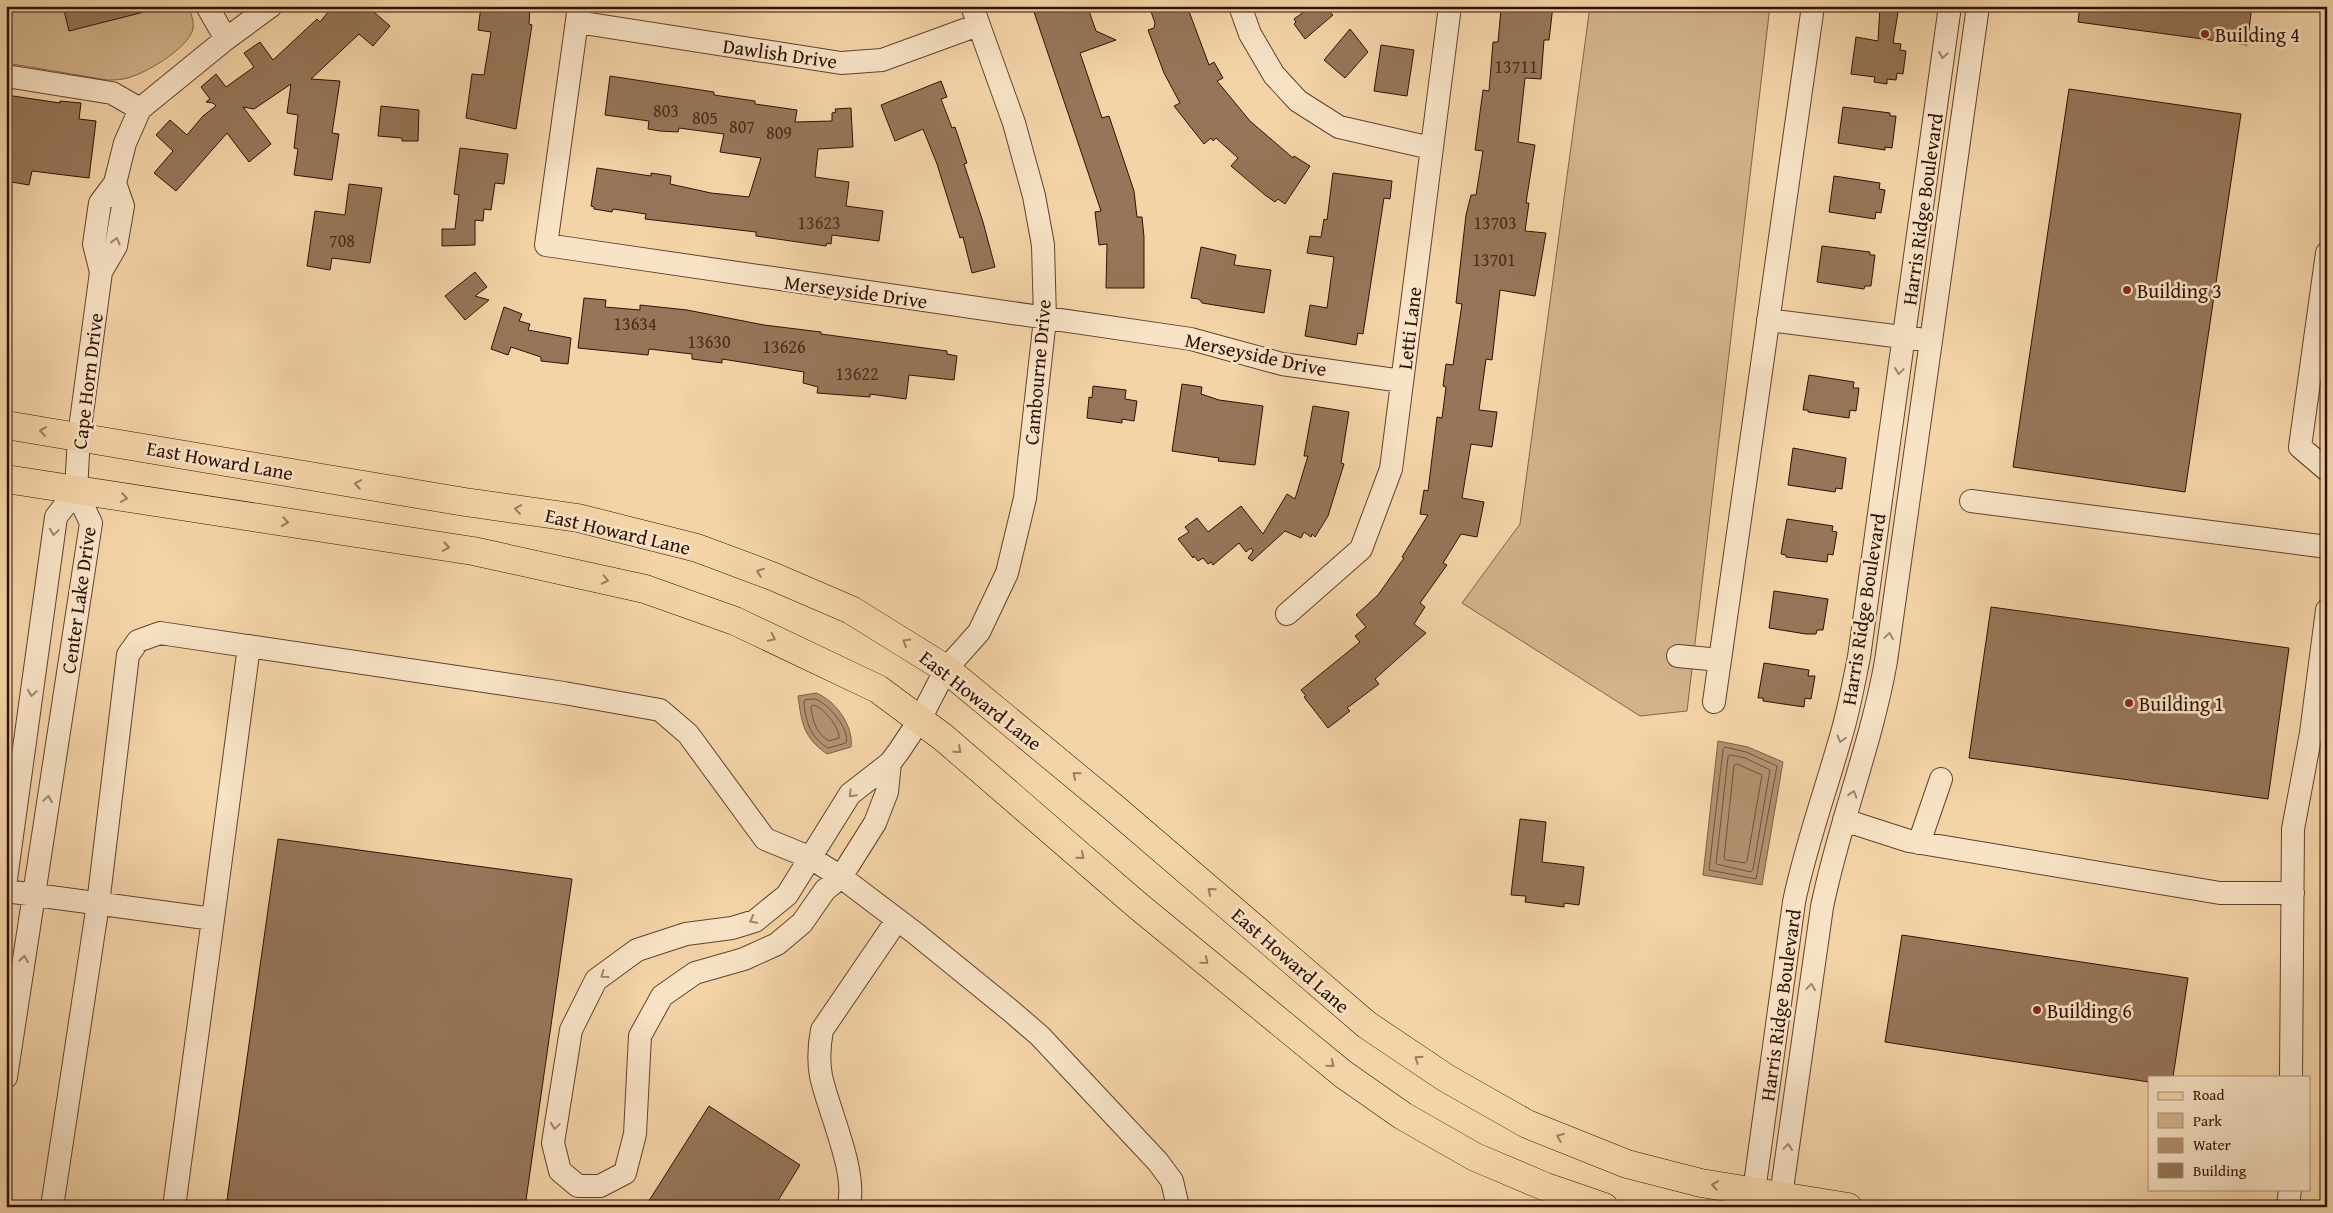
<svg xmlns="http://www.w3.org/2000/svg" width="2333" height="1213" font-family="'Gentium Book Plus',serif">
	<rect width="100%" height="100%" fill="#f4d4a7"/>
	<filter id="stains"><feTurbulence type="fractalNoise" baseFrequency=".004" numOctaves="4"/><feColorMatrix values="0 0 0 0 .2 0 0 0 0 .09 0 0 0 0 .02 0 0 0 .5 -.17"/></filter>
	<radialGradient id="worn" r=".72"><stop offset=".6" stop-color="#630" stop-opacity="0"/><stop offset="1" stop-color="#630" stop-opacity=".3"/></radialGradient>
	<path fill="#d3b38b" stroke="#826248" d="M6,6H188C191,13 194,21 193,29C188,49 142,76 123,79C118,80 112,80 107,80L6,63Z
		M1590,6H1770L1687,711L1640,716L1462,603L1520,524Z"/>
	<path fill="#b19170" stroke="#7d5d45" d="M816,693C835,700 854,726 851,747L827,754C803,737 802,724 798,696Z
		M1718,741L1748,747L1783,762L1762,885L1703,875Z"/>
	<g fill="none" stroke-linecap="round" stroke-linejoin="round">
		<path stroke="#70503a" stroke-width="1" d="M815,699C827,702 851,730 846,743L828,748C810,737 806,722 804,703L805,700Z
			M813,705C823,706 840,728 839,738L829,741C816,733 813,722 811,708Z
			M1725,747L1746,752L1777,766L1756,879L1709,870L1723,750Z
			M1731,755L1745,758L1770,770L1753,869L1751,872L1716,864L1728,757Z
			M1737,764L1762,775L1747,861L1745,863L1726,860L1724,858L1734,766Z"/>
	</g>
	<path fill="#967659" stroke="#301004" d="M63,6H143L144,12L69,31Z
		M333,6H367L390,26L373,46L359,34L311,79L340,81L332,133L339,134L332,180L294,175L298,149L294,148L298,115L287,113L291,84L254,109L243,107L271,144L249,162L227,133L176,191L154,173L173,151L156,135L170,120L187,135L203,116L216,106L213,103L206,102L210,99L201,87L216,74L226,87L254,67L244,53L260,42L273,60L317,19L320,22Z
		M481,6L530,8L529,24L532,25L516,129L466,118L472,74L484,75L491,32L478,30Z
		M1032,6H1077L1078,12L1088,8L1096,31L1116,40L1080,53L1102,118L1109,116L1134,191L1137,217H1142L1144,237V288H1106L1107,244L1099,245L1095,212L1101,211Z
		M1149,6H1187L1209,65L1214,62L1223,78L1217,81L1250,121L1293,158L1294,156L1310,166L1285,204L1278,199L1275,202L1265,195L1231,166L1238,158L1216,138L1213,141L1211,138L1204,144L1174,106L1180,103L1164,73L1148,30L1154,28L1155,23Z
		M1312,6H1322L1333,15L1305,39L1294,24L1296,22L1294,19Z
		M1506,6H1553L1549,40H1544L1541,79L1525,78L1518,142L1535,145L1526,203H1529L1525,231L1546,233L1535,296L1500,290L1492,360L1486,359L1479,410L1497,412L1492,447L1471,444L1462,498L1484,502L1477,537L1461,534L1443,563L1447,565L1420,603L1425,607L1414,624L1426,633L1375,679L1379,684L1347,708L1350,711L1328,728L1304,697L1306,696L1301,690L1360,642L1355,636L1366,627L1356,615L1378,595L1404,558L1402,557L1428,515L1420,514L1424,490L1428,491L1437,417L1442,418L1446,387L1443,386L1446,364L1453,365L1462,304L1456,303L1466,215L1471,195H1476L1483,151L1475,150L1483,90L1489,91L1493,42H1498L1501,9H1505Z
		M1880,6H1899L1893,43L1901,44L1900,50L1906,51L1903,74L1897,73L1896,80L1887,79V84L1874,82L1875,77L1851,74L1856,37L1878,41Z
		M2080,6H2252L2247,45L2078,22Z
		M1350,29L1368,52L1345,78L1324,60Z
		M1381,45L1414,50L1407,96L1374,91Z
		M610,76L714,92V95L755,101V104L797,110L795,122L832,121V113L836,112L835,109L851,108L853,147L818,149L815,177L849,182L846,206L883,211L879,241L832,235L831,244L827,243L826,246L756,236V232L645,219L646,214L613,209L612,212L594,209V207L591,206L597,168L651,176V173L671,176L670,184L711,193L749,197L761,158L720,152L724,134L679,128L678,132L660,131L648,129L649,121L605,115Z
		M941,81L947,97L941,99L952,128L955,127L967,163L964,164L983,222L995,267L972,273L963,237L960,238L937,164L923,129L895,141L881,105Z
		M2069,89L2241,114L2185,492L2013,467Z
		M6,95L60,103V101L81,103L79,119L96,121L89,178L32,171L29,185L6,181Z
		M381,106L419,110L418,141H402V138L378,136Z
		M1843,107L1890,113V116H1896L1892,148L1885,147V150L1838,143Z
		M460,148L508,154L504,184L495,183L491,210L484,209L483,221L475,220V245L442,246V229H455L459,195L454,194Z
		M1333,173L1392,181L1390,199L1384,198L1363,334L1358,333L1356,345L1305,336L1310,305L1327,308L1334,257L1307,253L1310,236L1321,237L1324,219L1327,220Z
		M1834,176L1880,183L1879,189L1885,190L1881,213L1876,212L1875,219L1829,212Z
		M349,184L382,188L370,263L332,258L330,270L307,266L315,211L345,215Z
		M1822,246L1870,252V255H1875L1871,286H1865L1864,289L1817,282Z
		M1201,247L1236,255L1234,265L1271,270L1264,313L1202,303L1199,299L1191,298Z
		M475,272L487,287L475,296L489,300L465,320L445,296Z
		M584,298L606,300L605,307L640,310V305L687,310L764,325L821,332V334L947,351V354L957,356L954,380L909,375L906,399L870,394V397L817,393L818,387L803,383L804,372L722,359V363L692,359V354L649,349L648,355L578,348Z
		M504,307L522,314L519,321L530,324L528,330L571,338L568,364L541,361V357L511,347L508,355L491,349Z
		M1809,375L1854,382L1853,388H1859L1856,411L1850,410L1849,418L1808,412V410H1803Z
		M1182,384L1202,387L1201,394L1219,400L1263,406L1255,465L1218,461L1219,458L1172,451Z
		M1093,386L1126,390L1125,399L1137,401L1134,421L1122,419V423L1087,418L1089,397L1092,398Z
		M1313,406L1349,412L1341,463L1344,464L1328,516L1315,537L1312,534L1311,537L1304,532L1301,538L1285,531L1252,561L1248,558L1253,551L1251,548L1246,552L1239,543L1213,565L1211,562L1208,564L1203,558L1198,561L1194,556L1193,558L1178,539L1189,532L1185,527L1197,518L1208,532L1241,506L1263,534L1287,494L1295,499L1308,456H1304Z
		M1793,448L1846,458L1842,489L1836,488L1835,492L1788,485Z
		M1787,519L1833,526L1832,531L1837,532L1833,555L1828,554L1827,562L1786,557V555L1781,554Z
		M1774,591L1828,599L1823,630H1817L1816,634H1806L1769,628Z
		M1991,607L2289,648L2268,799L1969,758Z
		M1764,663L1809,670L1808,676H1815L1811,699L1805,698L1804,707L1763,701V698H1758Z
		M1520,819L1546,822L1542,862L1584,867L1579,905L1564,903V907L1525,902L1526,896L1511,895Z
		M278,839L572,879L525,1207H226Z
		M1902,935L2188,978L2173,1077H2149V1082L1885,1042Z
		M709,1106L800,1165L774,1207H645Z"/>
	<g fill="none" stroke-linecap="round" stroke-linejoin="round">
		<defs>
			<path id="minor" d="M207,6L226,39
				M579,6L546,245L1191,339L1282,364L1402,381
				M1240,6L1250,34L1274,75L1298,101L1339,127L1431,148
				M577,22L841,63L882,60L978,25
				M6,76L112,93L140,109
				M2327,253L2300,447L2327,470
				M101,272L116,246L123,206L115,183
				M1768,320L1918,339
				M1971,501L2327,547
				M1287,614L1361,549L1391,469L1450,6
				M1678,656L1720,660
				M1714,702L1813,6
				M890,763L887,792L875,823L841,877L825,890L802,923L777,944L744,959L695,973L662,996L640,1036L635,1134L625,1173L600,1186H578L560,1171L553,1143L571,1030L596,980L637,950L686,934L732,928L755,921L787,895L850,794L890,763L899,751L919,721L946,669L979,632L1007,573L1025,498L1045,319L1043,245L1034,196L1014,123L972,6
				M1844,820L1909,841L2220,893H2293
				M1919,843L1941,779
				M6,879L56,517L76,491
				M6,891L213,919L174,1207
				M213,919L249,646
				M6,1077L91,523L76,491L79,436L101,272L94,244L100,203L115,183L125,143L140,109L226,39L271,6
				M2291,1077L2293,829L2311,733L2327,610
				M1754,1191L1794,902C1805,848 1824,796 1839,743C1848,715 1853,686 1859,657L1950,6
				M1781,1196L1822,907C1839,823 1871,746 1886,661L1978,6
				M52,1207L98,904L128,655L138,641L160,633L564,693L660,710L688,734L765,839L809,857L841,877L915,933L1011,1011L1040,1036L1158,1162L1172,1181L1178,1207
				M848,1207C859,1175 828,1110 821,1076C818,1060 819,1046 822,1030L897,920
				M2288,1207L2290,1189"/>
			<path id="major" d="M6,425L465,502L578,518L697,548L772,576L851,610L946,669L1113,807L1367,1025L1446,1078L1527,1124L1627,1164L1701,1183L1848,1207
				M6,479L473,551L645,589L735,621L878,689L944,738L1137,905L1343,1074L1403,1116L1475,1157L1546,1187L1604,1207"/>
		</defs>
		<use href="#minor" stroke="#61412d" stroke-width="24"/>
		<use href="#major" stroke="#301004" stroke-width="29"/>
		<use href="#minor" stroke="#f8e3c6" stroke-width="22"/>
		<use href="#major" stroke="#f4d4a7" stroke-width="28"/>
	</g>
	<defs><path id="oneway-chevron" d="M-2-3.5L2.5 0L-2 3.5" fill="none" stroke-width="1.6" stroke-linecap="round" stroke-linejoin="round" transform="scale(1.25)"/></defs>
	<g stroke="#9e846f">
		<use href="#oneway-chevron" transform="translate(1943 55) rotate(98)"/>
		<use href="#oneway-chevron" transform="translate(116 241) rotate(-76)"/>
		<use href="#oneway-chevron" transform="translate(1899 371) rotate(98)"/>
		<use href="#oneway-chevron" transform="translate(54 532) rotate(98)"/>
		<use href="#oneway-chevron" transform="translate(1889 636) rotate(-82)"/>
		<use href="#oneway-chevron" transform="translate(32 693) rotate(98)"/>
		<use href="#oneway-chevron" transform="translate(1841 739) rotate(105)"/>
		<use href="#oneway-chevron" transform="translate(852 794) rotate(135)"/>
		<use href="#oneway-chevron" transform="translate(1853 794) rotate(-73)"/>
		<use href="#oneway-chevron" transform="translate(48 799) rotate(-81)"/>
		<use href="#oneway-chevron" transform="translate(753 920) rotate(153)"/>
		<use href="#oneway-chevron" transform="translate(24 959) rotate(-81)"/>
		<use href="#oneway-chevron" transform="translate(604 975) rotate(144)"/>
		<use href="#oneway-chevron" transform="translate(1811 987) rotate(-82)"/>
		<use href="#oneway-chevron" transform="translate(555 1126) rotate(98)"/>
		<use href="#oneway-chevron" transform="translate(1788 1147) rotate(-82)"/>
	</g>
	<g stroke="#9c7c5e">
		<use href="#oneway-chevron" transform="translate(43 431) rotate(-172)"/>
		<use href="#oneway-chevron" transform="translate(358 484) rotate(-170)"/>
		<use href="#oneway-chevron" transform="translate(124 498) rotate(9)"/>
		<use href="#oneway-chevron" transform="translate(518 509) rotate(-172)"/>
		<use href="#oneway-chevron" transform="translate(285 522) rotate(9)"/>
		<use href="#oneway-chevron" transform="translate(446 547) rotate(9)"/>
		<use href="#oneway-chevron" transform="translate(760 572) rotate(-159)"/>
		<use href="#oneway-chevron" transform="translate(605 580) rotate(12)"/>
		<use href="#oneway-chevron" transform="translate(772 638) rotate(26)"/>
		<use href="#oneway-chevron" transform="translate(906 642) rotate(-150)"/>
		<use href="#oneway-chevron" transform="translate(958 750) rotate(41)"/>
		<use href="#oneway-chevron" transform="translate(1076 775) rotate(-140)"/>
		<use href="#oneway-chevron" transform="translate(1081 856) rotate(41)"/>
		<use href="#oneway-chevron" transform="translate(1211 891) rotate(-139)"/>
		<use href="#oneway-chevron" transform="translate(1205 961) rotate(39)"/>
		<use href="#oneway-chevron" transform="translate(1418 1059) rotate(-146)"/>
		<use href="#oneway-chevron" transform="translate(1331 1064) rotate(39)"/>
		<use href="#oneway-chevron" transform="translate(1560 1137) rotate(-158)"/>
		<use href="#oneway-chevron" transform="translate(1715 1185) rotate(-171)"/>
	</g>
	<g fill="#8f2418" stroke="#f8e3c6" stroke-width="2">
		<circle cx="2205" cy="34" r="5"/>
		<circle cx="2127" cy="290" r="5"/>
		<circle cx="2129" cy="703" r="5"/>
		<circle cx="2037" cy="1010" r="5"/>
	</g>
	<g text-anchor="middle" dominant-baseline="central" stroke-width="5" stroke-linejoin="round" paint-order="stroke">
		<g font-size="18" fill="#4a2a19">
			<text x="1516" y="66">13711</text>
			<text x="666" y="110">803</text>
			<text x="705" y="117">805</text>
			<text x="742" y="126">807</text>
			<text x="779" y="132">809</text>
			<text x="819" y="222">13623</text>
			<text x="1495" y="222">13703</text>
			<text x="342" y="240">708</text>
			<text x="1494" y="259">13701</text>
			<text x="635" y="323">13634</text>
			<text x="709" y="341">13630</text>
			<text x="784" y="346">13626</text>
			<text x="857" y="373">13622</text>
		</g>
		<g font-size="20" fill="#301004" stroke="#f8e3c6" text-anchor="start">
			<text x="2215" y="34">Building 4</text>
			<text x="2137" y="290">Building 3</text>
			<text x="2139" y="703">Building 1</text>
			<text x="2047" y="1010">Building 6</text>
		</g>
		<g font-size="20" fill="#301004" stroke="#f8e3c6">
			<text transform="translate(780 53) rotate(8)">Dawlish Drive</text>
			<text transform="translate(1922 209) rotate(-82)">Harris Ridge Boulevard</text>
			<text transform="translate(856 291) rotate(8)">Merseyside Drive</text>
			<text transform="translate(1409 328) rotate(-83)">Letti Lane</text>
			<text transform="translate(1256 354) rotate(12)">Merseyside Drive</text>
			<text transform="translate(1037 372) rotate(-85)">Cambourne Drive</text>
			<text transform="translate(87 381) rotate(-83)">Cape Horn Drive</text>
			<text transform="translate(220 460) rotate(10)">East Howard Lane</text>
			<text transform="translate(618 531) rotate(13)">East Howard Lane</text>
			<text transform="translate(78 600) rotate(-82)">Center Lake Drive</text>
			<text transform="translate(1863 609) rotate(-81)">Harris Ridge Boulevard</text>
			<text transform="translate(981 700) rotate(38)">East Howard Lane</text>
			<text transform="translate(1291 960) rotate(41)">East Howard Lane</text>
			<text transform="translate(1780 1005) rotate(-82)">Harris Ridge Boulevard</text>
		</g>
	</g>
	<rect width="2333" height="1213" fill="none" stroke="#f4d4a7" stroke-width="25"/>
	<rect x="8" y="8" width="2318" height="1198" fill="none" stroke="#301004" stroke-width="2.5"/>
	<rect x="12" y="12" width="2308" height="1188" fill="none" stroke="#301004"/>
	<rect x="2148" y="1076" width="162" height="115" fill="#f8e3c6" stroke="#a88f78"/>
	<rect x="2158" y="1092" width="25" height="8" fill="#f4d4a7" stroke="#a88f78"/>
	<text x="2193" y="1100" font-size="15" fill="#301004">Road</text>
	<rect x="2158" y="1113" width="25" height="15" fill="#d3b38b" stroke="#a88f78"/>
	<text x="2193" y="1126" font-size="15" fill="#301004">Park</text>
	<rect x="2158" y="1138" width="25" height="15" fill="#b19170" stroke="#a88f78"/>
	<text x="2193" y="1150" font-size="15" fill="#301004">Water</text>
	<rect x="2158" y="1163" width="25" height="15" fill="#967659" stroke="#a88f78"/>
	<text x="2193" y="1176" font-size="15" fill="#301004">Building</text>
	<rect width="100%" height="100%" filter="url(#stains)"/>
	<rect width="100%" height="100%" fill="url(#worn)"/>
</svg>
